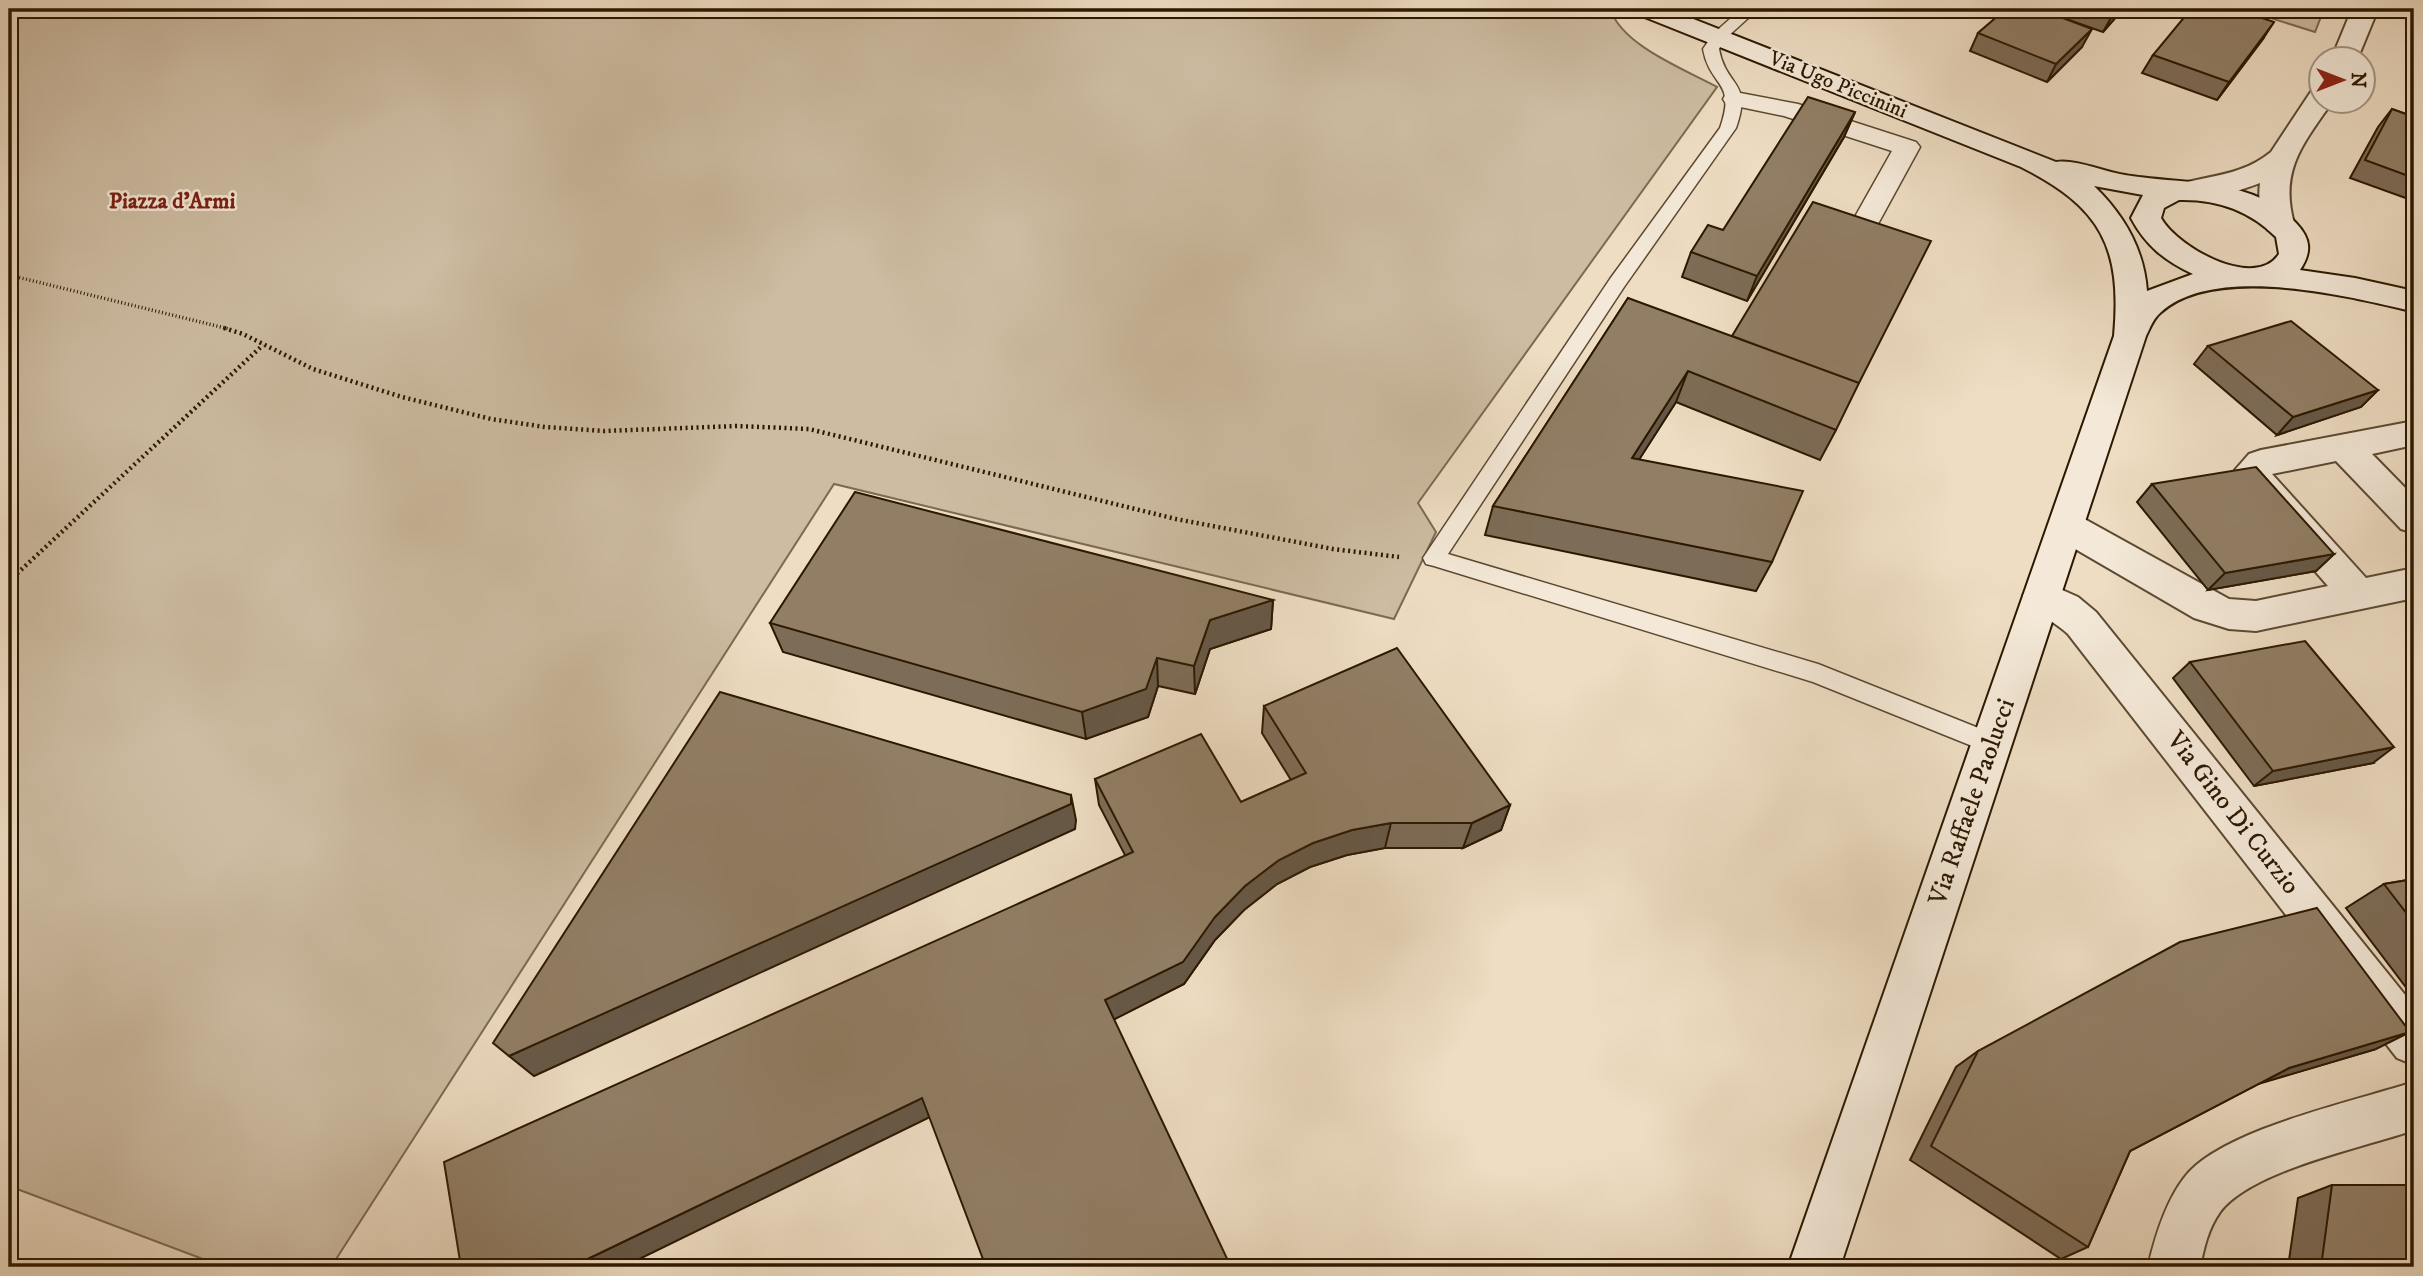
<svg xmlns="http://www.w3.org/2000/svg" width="2423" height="1276" font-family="'IM FELL DW Pica',serif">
	<rect width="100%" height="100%" fill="#eeddc3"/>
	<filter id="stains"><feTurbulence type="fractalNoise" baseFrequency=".00286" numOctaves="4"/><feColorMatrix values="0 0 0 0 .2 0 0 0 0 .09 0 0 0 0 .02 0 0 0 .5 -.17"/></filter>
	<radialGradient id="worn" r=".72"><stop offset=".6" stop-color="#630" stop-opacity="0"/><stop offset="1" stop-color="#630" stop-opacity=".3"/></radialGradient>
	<path fill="#cdbca2" stroke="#7c6a51" stroke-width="2" d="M9,9H1610C1623,46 1684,69 1717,87L1418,503L1436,532L1394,619L834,484L331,1267H224L9,1186Z
		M2242,9H2324L2315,32Z"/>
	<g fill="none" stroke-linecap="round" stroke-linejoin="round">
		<defs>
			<path id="service" d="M1741,9H1758L1724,40L1719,49C1726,88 1753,80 1736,128L1624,287L1448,554L1818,664L2001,737L2004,744L2001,751L1992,754L1813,682L1434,566L1426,564L1423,558L1610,279L1720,128C1737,80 1710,88 1703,49L1713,34Z"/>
			<path id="pedestrian" d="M1735,92L1798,104L1916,142L1920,147L1867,244L1857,247L1847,244L1843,238L1892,151L1784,116L1726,104L1723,99L1726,94Z"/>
			<path id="minor" d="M2414,421V445L2372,454L2414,497V533L2401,529L2336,461L2272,474L2366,578L2414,568V598L2256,631L2229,629L2194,618L2053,536L2048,526L2053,516L2066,512L2079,516L2229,599L2256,601L2328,586L2246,492L2235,470L2249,454L2261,450Z
				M2042,581L2078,597L2096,612L2414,1006V1065L2397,1058L2068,634C2054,621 2031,611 2023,596L2029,585Z
				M2414,1082V1130C2362,1148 2252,1170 2220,1212C2208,1229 2204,1248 2200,1267H2148C2155,1237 2165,1203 2184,1178C2219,1130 2356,1101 2414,1082Z"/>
			<path id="tertiary" d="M2352,9H2378L2357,60H2331Z
				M2322,88V102H2332C2304,143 2279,170 2294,223L2290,230L2279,232L2268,230C2260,216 2258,199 2260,183C2236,192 2204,203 2179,196L2174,190L2179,184C2213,175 2243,175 2271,152L2312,90Z"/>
			<path id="secondary" d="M1633,9H1668L2056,162C2077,159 2104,172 2125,175C2183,185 2251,176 2296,223C2311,239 2312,252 2300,270L2355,278L2414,291V311H2411C2347,296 2214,263 2160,313C2153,319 2150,328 2146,336L1840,1267H1788L2114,336C2122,247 2101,207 2021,167L1637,14ZM2094,186L2143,195L2131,218C2146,246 2165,261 2193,274L2147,291C2144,249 2124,215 2094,186ZM2179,200C2216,199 2249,210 2276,237L2279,254C2255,291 2177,247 2161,218L2164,208Z"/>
		</defs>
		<use href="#service" stroke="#5c4931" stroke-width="3"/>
		<use href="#pedestrian" stroke="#5c4931" stroke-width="3"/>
		<use href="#minor" stroke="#5c4931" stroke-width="4"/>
		<use href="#tertiary" stroke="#5c4931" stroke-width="4"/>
		<use href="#secondary" stroke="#2c1800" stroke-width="4"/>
		<path stroke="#2c1800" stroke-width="3.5" stroke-dasharray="1 2.5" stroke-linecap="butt" d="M9,275L229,329"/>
		<path stroke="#2c1800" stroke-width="4.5" stroke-dasharray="2 3.5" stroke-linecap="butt" d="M224,328L243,334L313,369L402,397L491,419L545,427L604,431L737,426L809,429L1176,519L1333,549L1399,557
			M9,581L263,345"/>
		<use href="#service" fill="#f4e9d8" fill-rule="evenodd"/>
		<use href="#pedestrian" fill="#f4e9d8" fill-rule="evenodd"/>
		<use href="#minor" fill="#f4e9d8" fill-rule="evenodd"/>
		<use href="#tertiary" fill="#f4e9d8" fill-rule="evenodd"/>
		<use href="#secondary" fill="#f4e9d8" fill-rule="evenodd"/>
	</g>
	<path fill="#7d6c57" stroke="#2c1800" stroke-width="2" d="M2006,9H2123L2103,32L2049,13L2082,47L2047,82L1970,51L1978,33Z
		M2263,39L2217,100L2142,73L2153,55Z
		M2392,109L2414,117V201L2350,178L2378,127Z
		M1855,112L1844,137L1747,301L1682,277L1691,252L1723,230Z
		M1628,298L1836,430L1820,460L1676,402L1639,459L1772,562L1756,591L1485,535L1493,506Z
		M2208,346L2378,390L2361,407L2277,435L2194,364Z
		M2152,484L2334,554L2316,571L2208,590L2137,502Z
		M1273,600L1271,629L1210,649L1195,694L1158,686L1148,717L1086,739L783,652L770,623Z
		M2414,639V652L2407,645Z
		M2190,662L2373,763L2254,786L2173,678Z
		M1264,706L1510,805L1501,830L1463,848H1385L1347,855L1310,867L1277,884L1244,910L1215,940L1184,984L1114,1019L986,1267L1125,855L1099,805L1095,779L1241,802L1291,780L1262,733Z
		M2414,879V998L2346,908L2384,884Z
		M2376,1049L2260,1083L2130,1151L2088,1247L2061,1259L1910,1160L1956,1067L1978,1051Z
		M2332,1185L2414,1267H2288L2298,1198Z"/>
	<path fill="#665847" stroke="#2c1800" stroke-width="2" d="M2118,9H2123L2103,32L2113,14Z
		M2274,22L2263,39L2217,100L2229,82Z
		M2092,29L2082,47L2047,82L2056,64Z
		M1855,112L1844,137L1747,301L1757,276Z
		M1688,371L1676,402L1621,488L1632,458Z
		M2378,390L2361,407L2277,435L2293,417Z
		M2334,554L2316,571L2208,590L2225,573Z
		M1273,600L1271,629L1210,649L1195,694L1194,666L1210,620Z
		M1157,658L1158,686L1148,717L1086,739L1082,712Z
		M2394,747L2373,763L2254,786L2273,771Z
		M1071,795L1076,820L1075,829L534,1076L509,1056Z
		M1510,805L1501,830L1463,848L1472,823Z
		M1391,823L1385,848L1347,855L1310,867L1277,884L1244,910L1215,940L1184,984L1109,1022L1105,1000L1215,917L1245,886L1279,860L1313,843L1352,830Z
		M2410,1032L2376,1049L2258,1084L2289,1068Z
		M922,1098L932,1116L623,1267H571Z"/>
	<path fill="#917e65" stroke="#2c1800" stroke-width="2" d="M2006,9H2039L2092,29L2056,64L1978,33Z
		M2098,9H2118L2113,14Z
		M2191,9H2236L2274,22L2229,82L2153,55Z
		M1808,97L1855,112L1757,276L1691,252L1708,225L1723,230Z
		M2392,109L2414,117V178L2365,160Z
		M1813,202L1931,241L1859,383L1732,336Z
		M1628,298L1859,383L1836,430L1688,371L1632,458L1803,491L1772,562L1493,506Z
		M2291,321L2378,390L2293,417L2208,346Z
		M2256,467L2334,554L2225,573L2152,484Z
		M855,492L1273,600L1210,620L1194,666L1157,658L1146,689L1082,712L770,623Z
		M2305,641L2394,747L2273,771L2190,662Z
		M1397,648L1510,805L1472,823H1391L1352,830L1313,843L1279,860L1245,886L1215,917L1183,962L1105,1000L1231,1267H986L922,1098L571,1267H461L444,1162L1133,852L1095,779L1201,734L1241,802L1306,773L1264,706Z
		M720,692L1071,795V804L509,1056L493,1043Z
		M2414,879V923L2384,884Z
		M2317,908L2410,1032L2289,1068L2130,1151L2088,1247L1931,1146L1978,1051L2180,942Z
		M2332,1185H2414V1267H2321Z"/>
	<g text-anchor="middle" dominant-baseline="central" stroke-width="5" stroke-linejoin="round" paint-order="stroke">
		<g font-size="21" fill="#2c1800" stroke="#f4e9d8">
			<text transform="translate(1838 85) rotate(22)">Via Ugo Piccinini</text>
		</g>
		<g font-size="23" font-weight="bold" fill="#7a1f14" stroke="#f4e9d8">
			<text x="172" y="201">Piazza d'Armi</text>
		</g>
		<g font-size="26" fill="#2c1800" stroke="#f4e9d8">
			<text transform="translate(1972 802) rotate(-71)">Via Raffaele Paolucci</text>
			<text transform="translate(2233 813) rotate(52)">Via Gino Di Curzio</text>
		</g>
	</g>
	<rect width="2423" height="1276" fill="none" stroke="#eeddc3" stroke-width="35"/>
	<rect x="10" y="10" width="2402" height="1255" fill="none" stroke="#2c1800" stroke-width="3.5"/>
	<rect x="18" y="18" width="2388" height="1241" fill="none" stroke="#2c1800" stroke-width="2"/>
	<g transform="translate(2342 80) rotate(90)"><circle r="33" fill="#f4e9d8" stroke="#a49582" stroke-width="2"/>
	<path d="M0-5L12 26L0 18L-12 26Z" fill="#8f2418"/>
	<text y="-10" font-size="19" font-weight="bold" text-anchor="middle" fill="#2c1800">N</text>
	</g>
	<rect width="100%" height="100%" filter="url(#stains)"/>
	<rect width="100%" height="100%" fill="url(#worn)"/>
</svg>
